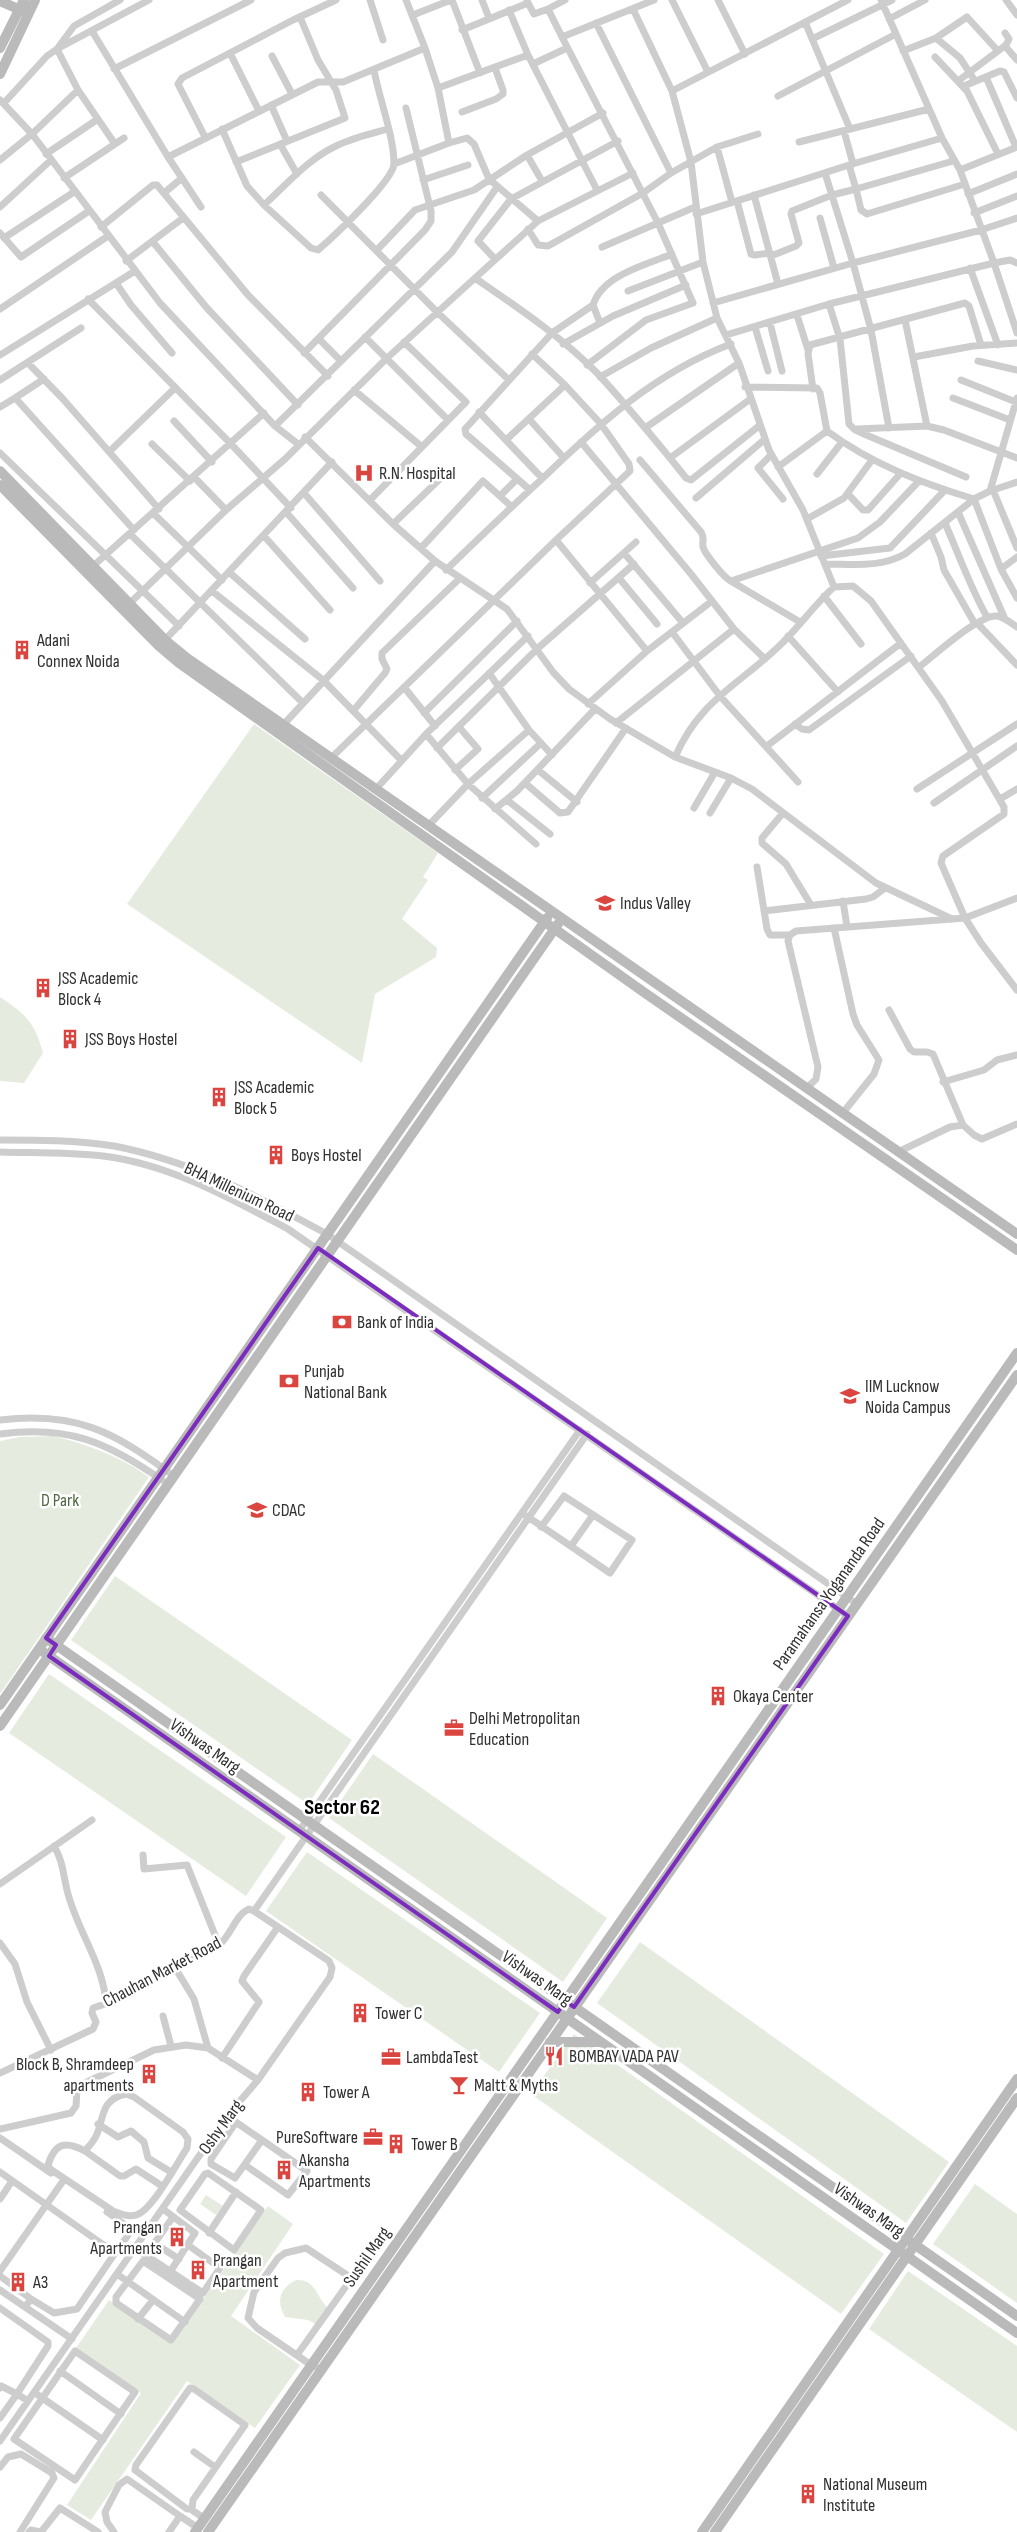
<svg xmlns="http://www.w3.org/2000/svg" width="1017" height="2532" font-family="'Sofia Sans Condensed',sans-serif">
	<rect width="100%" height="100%" fill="#fff"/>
	<path fill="#e5ecdf" d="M254,724L438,853L423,877L428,880L402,919L437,948L436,957L375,994L362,1063L127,904Z
		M0,997C26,1014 35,1023 43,1053L24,1083L0,1081Z
		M54,1436C89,1445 119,1456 149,1477L0,1694V1441L19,1437Z
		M115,1576L352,1740L308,1804L71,1640Z
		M49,1674L286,1837L246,1896L9,1733Z
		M373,1754L607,1918L563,1982L329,1818Z
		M307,1852L540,2013L499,2072L266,1911Z
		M640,1942L949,2162L906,2223L597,2003Z
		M574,2034L884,2254L841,2314L531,2094Z
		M975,2184L1017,2214V2303L933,2244Z
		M206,2195L223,2206L216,2215L200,2204Z
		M268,2206L293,2224L231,2316L300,2365L255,2428L187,2381L91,2520L67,2505L141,2393L76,2348L109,2300L172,2344Z
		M908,2271L1017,2346V2432L869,2329Z
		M296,2280C316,2279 316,2297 328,2308L316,2324L308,2320L285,2317C276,2301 279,2289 296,2280Z"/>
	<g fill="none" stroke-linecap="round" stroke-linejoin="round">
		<path stroke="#cdcdcd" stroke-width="7" d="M370,0L383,40
			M452,0L480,73
			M482,0L489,18
			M672,0L708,72
			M718,0L745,54
			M848,0L672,91L691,162L703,262L717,318L739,363L769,450L803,510L834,587L853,586L871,601L942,701L1004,807V814L943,856L941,863L965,918L981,943L1017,990
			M881,0L942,138L960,170
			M1006,0L1017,15
			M528,3L534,14L548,9L562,37
			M548,9L565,0
			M633,9L672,91
			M509,10L528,55L597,190
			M413,15L451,0
			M889,19L925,0
			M805,22L850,129
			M596,23L671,173
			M462,30L528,3L527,0
			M92,31L168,157L201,207
			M936,38L967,17L998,51
			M812,39L892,0
			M1005,46L1017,60
			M425,48L438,88L449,143
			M903,51L936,38L960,58L975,81
			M230,53L259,111
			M272,56L292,94
			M935,57L967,91L998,154
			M533,64L567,48
			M114,69L251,0
			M986,77L1016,147
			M958,81L1006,45L1009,39L1005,33
			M964,86L1000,71L1004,72L1017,98
			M438,88L528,55
			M778,96L896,34
			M0,100L32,134L160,303L275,426L298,444
			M4,103L47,56L57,49L149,0
			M271,105L287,141
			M462,112L496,99L503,94V90L495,68
			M222,129L247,186L264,205L311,248L318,250C333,237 393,181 394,164C394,136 379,98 374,70
			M844,131L853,164
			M205,137L178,84L182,78L293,20L336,0
			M942,138L849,165L856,189L953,161
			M799,142L929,109
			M115,144L78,90L57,49L74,26L120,0
			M280,144L297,174
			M717,147L732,202
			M1017,147L960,170L994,263L1010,260L1017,263
			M46,154L98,119
			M527,155L542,181
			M168,157L318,82H343L425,48L406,0
			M0,160L32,134L78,90
			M236,162L345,118L336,90L318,60L300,17
			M394,164L449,143L467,138L474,144L489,179L538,221
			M64,178L124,138
			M423,180L468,165
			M164,193L182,178
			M968,194L1017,174
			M321,195L437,312L509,380
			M754,195L778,284
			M737,201L751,254L755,255L770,253
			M264,205C286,185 308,159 336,146C352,138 370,134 388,129
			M0,207L51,160
			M974,213L1017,196
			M696,214L849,165
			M820,218L834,268
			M101,227L153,185H157L248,295L328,376
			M528,229L538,245L548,246L643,193L671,173L717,147L758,134
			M0,233L21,257L89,211
			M4,238L74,192
			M153,242L206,307L298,405
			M602,247L695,207
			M377,250L415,210L474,190L527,155L603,113
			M771,256L796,246L799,243L791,214L792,211L832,195L856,189L861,210L867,214L965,184
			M495,259L478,241L511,199L618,141
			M126,261L183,218
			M970,268L998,345
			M475,278L538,221L633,173
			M116,283L131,305L172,353
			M628,291L703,262
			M88,299L231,444L291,508
			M713,303L853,263L825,173
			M829,304L840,339L849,424L854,429L864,434L966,477
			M0,309L108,236
			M797,315L808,350
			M905,320L927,426L944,430L1017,458
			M600,323L593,305C602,275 646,265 672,254
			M770,323L782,371
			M755,327L768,371
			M726,335L829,304L994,263L1017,333
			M365,337L448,420
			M319,339L341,361
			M563,344L613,316L686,285
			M304,353L425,230L431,221V211L406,108
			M0,355L135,271
			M914,357L973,346L1017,343
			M978,361L1017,370
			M28,363L63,399L159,509
			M587,365L646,320L693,303L658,223L562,37L654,0
			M600,377L651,348L717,318
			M0,380L81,328
			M961,380L1016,402
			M745,387L817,388L820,393L827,431
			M813,389L808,354L810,345L965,303L969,306L981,345
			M354,390L422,447
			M15,398L44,379
			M953,398L1010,420
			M0,407L15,398L18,401L134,530
			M479,412L542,478
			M529,419L564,458
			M174,421L212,462
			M275,426L452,252L497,187
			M645,428L739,363
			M889,428L871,330L853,263L981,230L1017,218
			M857,429L927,426
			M305,437L393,524L435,561L507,609L553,672L569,689L610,719L675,757L731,778L752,789L876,883L952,919
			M506,440L565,385L532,354
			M581,442L691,574L734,629L765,659
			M152,444L190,481
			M110,451L175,388
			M0,453L179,626
			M771,455L758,468L783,499
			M670,458L686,478L691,480L759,426
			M640,460L701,532C705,538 702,540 703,547C705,554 724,578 731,581L858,538L880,522L919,481
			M778,467L827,431C872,464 921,483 974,499L905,554C880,568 853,564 825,564
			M817,474L842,442
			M194,477L226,510
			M1017,482L990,491L974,499L1001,569L1017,598
			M530,490L466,434L465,429L552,333L593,305
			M993,490L1017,548
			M990,491L1017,398
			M304,493L380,581
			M848,494L863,510H868L900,474
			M500,496L517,479
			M696,498L764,440
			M371,499L466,402L404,342
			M286,512L353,588
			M958,512L1005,619
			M154,514L222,580
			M807,519L844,498L872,460
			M945,523C959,555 970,587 987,617
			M393,524L444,475
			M931,533L941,557L944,570L975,624
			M130,534L303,703
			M264,536L330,610
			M556,540L647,651
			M421,548L483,481L512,507
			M624,553L683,623
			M821,556L890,548L945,490
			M92,567L264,413
			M1001,569L1017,557
			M446,570C478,539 510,508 543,478C599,424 656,372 731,344
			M229,572L305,639
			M619,578L657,624
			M729,580L800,622
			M590,583L636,542
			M212,591L323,680L401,760
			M824,596L861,644
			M129,604L226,510L285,459L386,359L475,278C517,307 562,337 598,374C623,401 646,429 670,458L749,400
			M977,623L1017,665
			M672,632L720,696L798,782
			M788,636L838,692
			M163,642L332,462
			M919,667C934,656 979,614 997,616C1004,617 1011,623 1017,627
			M489,673L529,730L552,755
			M404,687L435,726
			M588,704L647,651L712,601
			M353,711L385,673L387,669L382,659V653L459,579
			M424,713L517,621
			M616,723L734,629
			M795,724L802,729L809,730L911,656
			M283,725L435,561
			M426,734L528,636
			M767,746L901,643
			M437,748L537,649L634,564
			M675,757C699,702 735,687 776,649C797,630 813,606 834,587
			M331,758L556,540L630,471L629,464L601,424L565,385
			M455,770L478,749L459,727
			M538,770L577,802
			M525,783L560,813L568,812L626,728
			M376,789L426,734L468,784L536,844
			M917,789L1017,724
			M482,798L541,743
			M1000,799L1017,789
			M507,800L550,834
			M934,803L1017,746
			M694,808L715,772
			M495,809L517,791L595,709
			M710,813L731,778
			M783,813L762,838V843L786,864L811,905
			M428,826L468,784L529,730
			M757,867L767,929L770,935H790L796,931L965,918L1017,898
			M843,901L847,927
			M764,911L866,899L873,897L885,888
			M834,928L853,1014L857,1025L879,1060L874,1074L842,1114
			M790,935L788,941L818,1067L816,1079L806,1089
			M889,1010L910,1049L914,1052H927L933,1054L963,1125
			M943,1082L984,1070L997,1060L1017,1055
			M0,1140C38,1140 76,1140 114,1146C192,1161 259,1197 327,1234L857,1604
			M0,1152C34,1153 69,1152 103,1156C169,1164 230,1198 288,1229L848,1616
			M898,1152L950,1127L963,1125L974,1135L982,1139L1017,1124
			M0,1420C77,1411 114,1432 174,1476
			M0,1434C68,1425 107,1442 162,1480
			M526,1516L537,1523L610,1573L632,1540L564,1496L541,1527
			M571,1546L593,1515
			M299,1831L580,1430
			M54,1846C63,1861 63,1874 67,1890C76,1929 104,1964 106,2004
			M143,1855L144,1869L187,1865L219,1945
			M0,1884L92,1820
			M0,1943L15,1964L27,2002L51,2050
			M163,2016L171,2046
			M208,2048L258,2080
			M222,2058L259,2002L242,1981L244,1976L278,1927
			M0,2073L93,2029L96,2022L92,2013L93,2008C127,1998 154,1976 185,1959C195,1953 210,1951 220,1944C231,1935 236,1914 249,1909L254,1911
			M126,2094L134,2097L183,2132L188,2139L187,2148C177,2163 152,2211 136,2215C127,2217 121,2214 113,2211L50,2169L48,2165C55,2142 66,2141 85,2151C90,2145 95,2140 97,2134C104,2117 101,2099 126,2094Z
			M227,2116L307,2171L288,2195L245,2165
			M236,2122L211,2159V2164L235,2178L262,2140
			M98,2124L118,2137L131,2131L144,2142L148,2158L171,2172
			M0,2129L71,2113L76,2106L77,2090L83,2084L154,2050L186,2045L208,2048L194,1999L174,1966
			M0,2138L51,2173
			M85,2151L120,2176H124L136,2169L162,2186
			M0,2172L115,2253L77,2309L54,2313L31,2299L25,2307
			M208,2173L261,2210L234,2250L180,2210L205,2174Z
			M0,2199L12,2181
			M163,2209L195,2233L170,2272
			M107,2212L130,2228L129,2234L115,2253
			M209,2233L236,2192
			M154,2243L179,2259
			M135,2248L203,2293L220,2268L188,2245
			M146,2255L173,2217
			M143,2261L200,2299L171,2340L116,2303V2297Z
			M0,2271L63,2181
			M117,2274L185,2322
			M0,2276L31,2299
			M0,2290L72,2339
			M0,2308L48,2342V2346L17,2394L1,2386L0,2388
			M138,2319L153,2300
			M75,2351L135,2392L75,2480L14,2439Z
			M297,2355L349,2282L347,2275L306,2248L285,2253L278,2258L254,2292L248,2318L257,2328L311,2365L316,2367
			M60,2371L121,2414
			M38,2395L103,2440
			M0,2418L17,2394L28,2401
			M0,2441L227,2116L258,2080L330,1977L332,1968L329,1961L254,1911L587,1434
			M194,2452L215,2467
			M0,2467L8,2457L21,2454L52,2473L54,2478L20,2532
			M192,2509H187L135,2470L136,2465L190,2388L194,2389L245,2425L193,2500L192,2510L205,2519
			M180,2516L198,2528
			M29,2532L31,2530L41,2532L60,2508L98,2532
			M114,2532L107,2522L105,2512L119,2485L127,2479L180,2516L169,2532"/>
		<path stroke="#bababa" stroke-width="10" d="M0,1L25,12
			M0,48L24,0
			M0,74L35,0
			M0,471L165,640L187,658L1017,1234
			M0,485L159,646L179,663L645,993L1017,1250
			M46,1638L1017,2316
			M39,1649L1017,2333
			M0,1705L547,918
			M0,1726L558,924
			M550,2042H600
			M195,2532L1017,1353
			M208,2532L1017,1375
			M702,2532L1017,2079
			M715,2532L1017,2098"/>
	</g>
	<path fill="none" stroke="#7b2cbf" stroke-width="4" stroke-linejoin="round" d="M318,1248L848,1616L574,2007L565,2001L558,2012L49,1656L56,1645L46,1638Z"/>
	<defs>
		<symbol id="hospital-bare" viewBox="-9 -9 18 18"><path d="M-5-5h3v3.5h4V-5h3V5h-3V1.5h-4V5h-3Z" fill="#da4540" stroke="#fff" stroke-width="2.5" paint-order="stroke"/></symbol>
		<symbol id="building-bare" viewBox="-9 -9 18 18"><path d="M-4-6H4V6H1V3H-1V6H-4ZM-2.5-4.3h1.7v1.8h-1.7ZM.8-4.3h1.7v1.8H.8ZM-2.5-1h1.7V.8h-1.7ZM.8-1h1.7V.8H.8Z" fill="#da4540" stroke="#fff" stroke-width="2.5" paint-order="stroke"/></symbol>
		<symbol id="school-bare" viewBox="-9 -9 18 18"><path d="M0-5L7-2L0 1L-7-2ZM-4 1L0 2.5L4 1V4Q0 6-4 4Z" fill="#da4540" stroke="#fff" stroke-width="2.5" paint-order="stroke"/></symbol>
		<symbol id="bank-bare" viewBox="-9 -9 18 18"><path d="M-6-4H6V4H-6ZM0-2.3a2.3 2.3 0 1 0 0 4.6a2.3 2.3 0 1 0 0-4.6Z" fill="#da4540" stroke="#fff" stroke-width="2.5" paint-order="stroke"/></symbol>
		<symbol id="university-bare" viewBox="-9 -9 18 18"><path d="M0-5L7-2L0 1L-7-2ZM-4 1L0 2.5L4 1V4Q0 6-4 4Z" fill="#da4540" stroke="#fff" stroke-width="2.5" paint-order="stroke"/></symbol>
		<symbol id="office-bare" viewBox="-9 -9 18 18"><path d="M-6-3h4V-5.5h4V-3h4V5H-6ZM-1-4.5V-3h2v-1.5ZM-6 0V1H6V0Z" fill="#da4540" stroke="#fff" stroke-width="2.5" paint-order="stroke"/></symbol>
		<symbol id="restaurant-bare" viewBox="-9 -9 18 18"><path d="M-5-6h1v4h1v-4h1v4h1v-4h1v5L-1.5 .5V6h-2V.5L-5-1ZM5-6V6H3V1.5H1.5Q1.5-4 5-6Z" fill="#da4540" stroke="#fff" stroke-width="2.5" paint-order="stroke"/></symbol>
		<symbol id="bar-bare" viewBox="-9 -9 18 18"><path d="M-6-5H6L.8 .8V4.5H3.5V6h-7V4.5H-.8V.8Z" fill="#da4540" stroke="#fff" stroke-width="2.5" paint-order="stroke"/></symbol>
	</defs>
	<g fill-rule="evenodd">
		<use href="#hospital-bare" x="350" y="459" width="28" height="28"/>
		<use href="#building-bare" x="8" y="636" width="28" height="28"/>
		<use href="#school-bare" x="591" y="889" width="28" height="28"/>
		<use href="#building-bare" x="29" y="974" width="28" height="28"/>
		<use href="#building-bare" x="56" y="1025" width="28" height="28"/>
		<use href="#building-bare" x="205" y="1083" width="28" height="28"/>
		<use href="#building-bare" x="262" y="1141" width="28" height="28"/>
		<use href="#bank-bare" x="328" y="1308" width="28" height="28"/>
		<use href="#bank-bare" x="275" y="1367" width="28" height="28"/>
		<use href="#university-bare" x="836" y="1382" width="28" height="28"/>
		<use href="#university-bare" x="243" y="1496" width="28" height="28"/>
		<use href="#building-bare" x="704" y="1682" width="28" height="28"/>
		<use href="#office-bare" x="440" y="1714" width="28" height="28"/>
		<use href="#building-bare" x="346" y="1999" width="28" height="28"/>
		<use href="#restaurant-bare" x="540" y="2042" width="28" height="28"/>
		<use href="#office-bare" x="377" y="2043" width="28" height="28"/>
		<use href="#building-bare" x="135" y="2060" width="28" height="28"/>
		<use href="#bar-bare" x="445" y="2071" width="28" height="28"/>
		<use href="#building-bare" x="294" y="2078" width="28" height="28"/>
		<use href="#office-bare" x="359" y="2123" width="28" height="28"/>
		<use href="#building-bare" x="382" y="2130" width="28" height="28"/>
		<use href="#building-bare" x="270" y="2156" width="28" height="28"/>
		<use href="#building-bare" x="163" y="2223" width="28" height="28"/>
		<use href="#building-bare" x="184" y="2256" width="28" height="28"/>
		<use href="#building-bare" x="4" y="2268" width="28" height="28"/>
		<use href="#building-bare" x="794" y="2480" width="28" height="28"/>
	</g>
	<g text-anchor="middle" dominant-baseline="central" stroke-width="5" stroke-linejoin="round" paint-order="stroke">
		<g font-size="18" fill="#303030" stroke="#fff" text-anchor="start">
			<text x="379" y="473">R.N. Hospital</text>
			<text x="37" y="640">Adani<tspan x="37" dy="21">Connex Noida</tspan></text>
			<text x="620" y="903">Indus Valley</text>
			<text x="58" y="978">JSS Academic<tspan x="58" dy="21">Block 4</tspan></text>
			<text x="85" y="1039">JSS Boys Hostel</text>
			<text x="234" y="1087">JSS Academic<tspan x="234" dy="21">Block 5</tspan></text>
			<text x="291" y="1155">Boys Hostel</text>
			<text x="357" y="1322">Bank of India</text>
			<text x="304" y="1371">Punjab<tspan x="304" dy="21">National Bank</tspan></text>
			<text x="865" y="1386">IIM Lucknow<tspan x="865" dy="21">Noida Campus</tspan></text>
			<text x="272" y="1510">CDAC</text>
			<text x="733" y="1696">Okaya Center</text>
			<text x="469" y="1718">Delhi Metropolitan<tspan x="469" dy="21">Education</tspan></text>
			<text x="375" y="2013">Tower C</text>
			<text x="569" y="2056">BOMBAY VADA PAV</text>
			<text x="406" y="2057">LambdaTest</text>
			<text x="134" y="2064" text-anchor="end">Block B, Shramdeep<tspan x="134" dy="21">apartments</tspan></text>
			<text x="474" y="2085">Maltt &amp; Myths</text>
			<text x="323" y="2092">Tower A</text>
			<text x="358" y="2137" text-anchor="end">PureSoftware</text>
			<text x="411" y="2144">Tower B</text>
			<text x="299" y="2160">Akansha<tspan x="299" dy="21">Apartments</tspan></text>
			<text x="162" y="2227" text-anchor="end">Prangan<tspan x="162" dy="21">Apartments</tspan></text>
			<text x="213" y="2260">Prangan<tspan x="213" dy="21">Apartment</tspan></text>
			<text x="33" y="2282">A3</text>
			<text x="823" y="2484">National Museum<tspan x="823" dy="21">Institute</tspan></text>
		</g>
		<g font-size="18" fill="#303030" stroke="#fff">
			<text transform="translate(239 1192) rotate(25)">BHA Millenium Road</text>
			<text transform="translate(829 1594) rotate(-55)">Paramahansa Yogananda Road</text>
			<text transform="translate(205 1746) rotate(35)">Vishwas Marg</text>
			<text transform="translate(162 1972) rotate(-28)">Chauhan Market Road</text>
			<text transform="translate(537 1978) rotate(35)">Vishwas Marg</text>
			<text transform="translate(221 2127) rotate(-54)">Oshy Marg</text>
			<text transform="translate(869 2210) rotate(35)">Vishwas Marg</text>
			<text transform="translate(367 2257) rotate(-55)">Sushil Marg</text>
		</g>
		<g font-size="18" fill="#4f6940" stroke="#fff">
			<text x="60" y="1500">D Park</text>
		</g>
		<g font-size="22" font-weight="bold" fill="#000" stroke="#fff">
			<text x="342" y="1807">Sector 62</text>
		</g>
	</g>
</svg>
